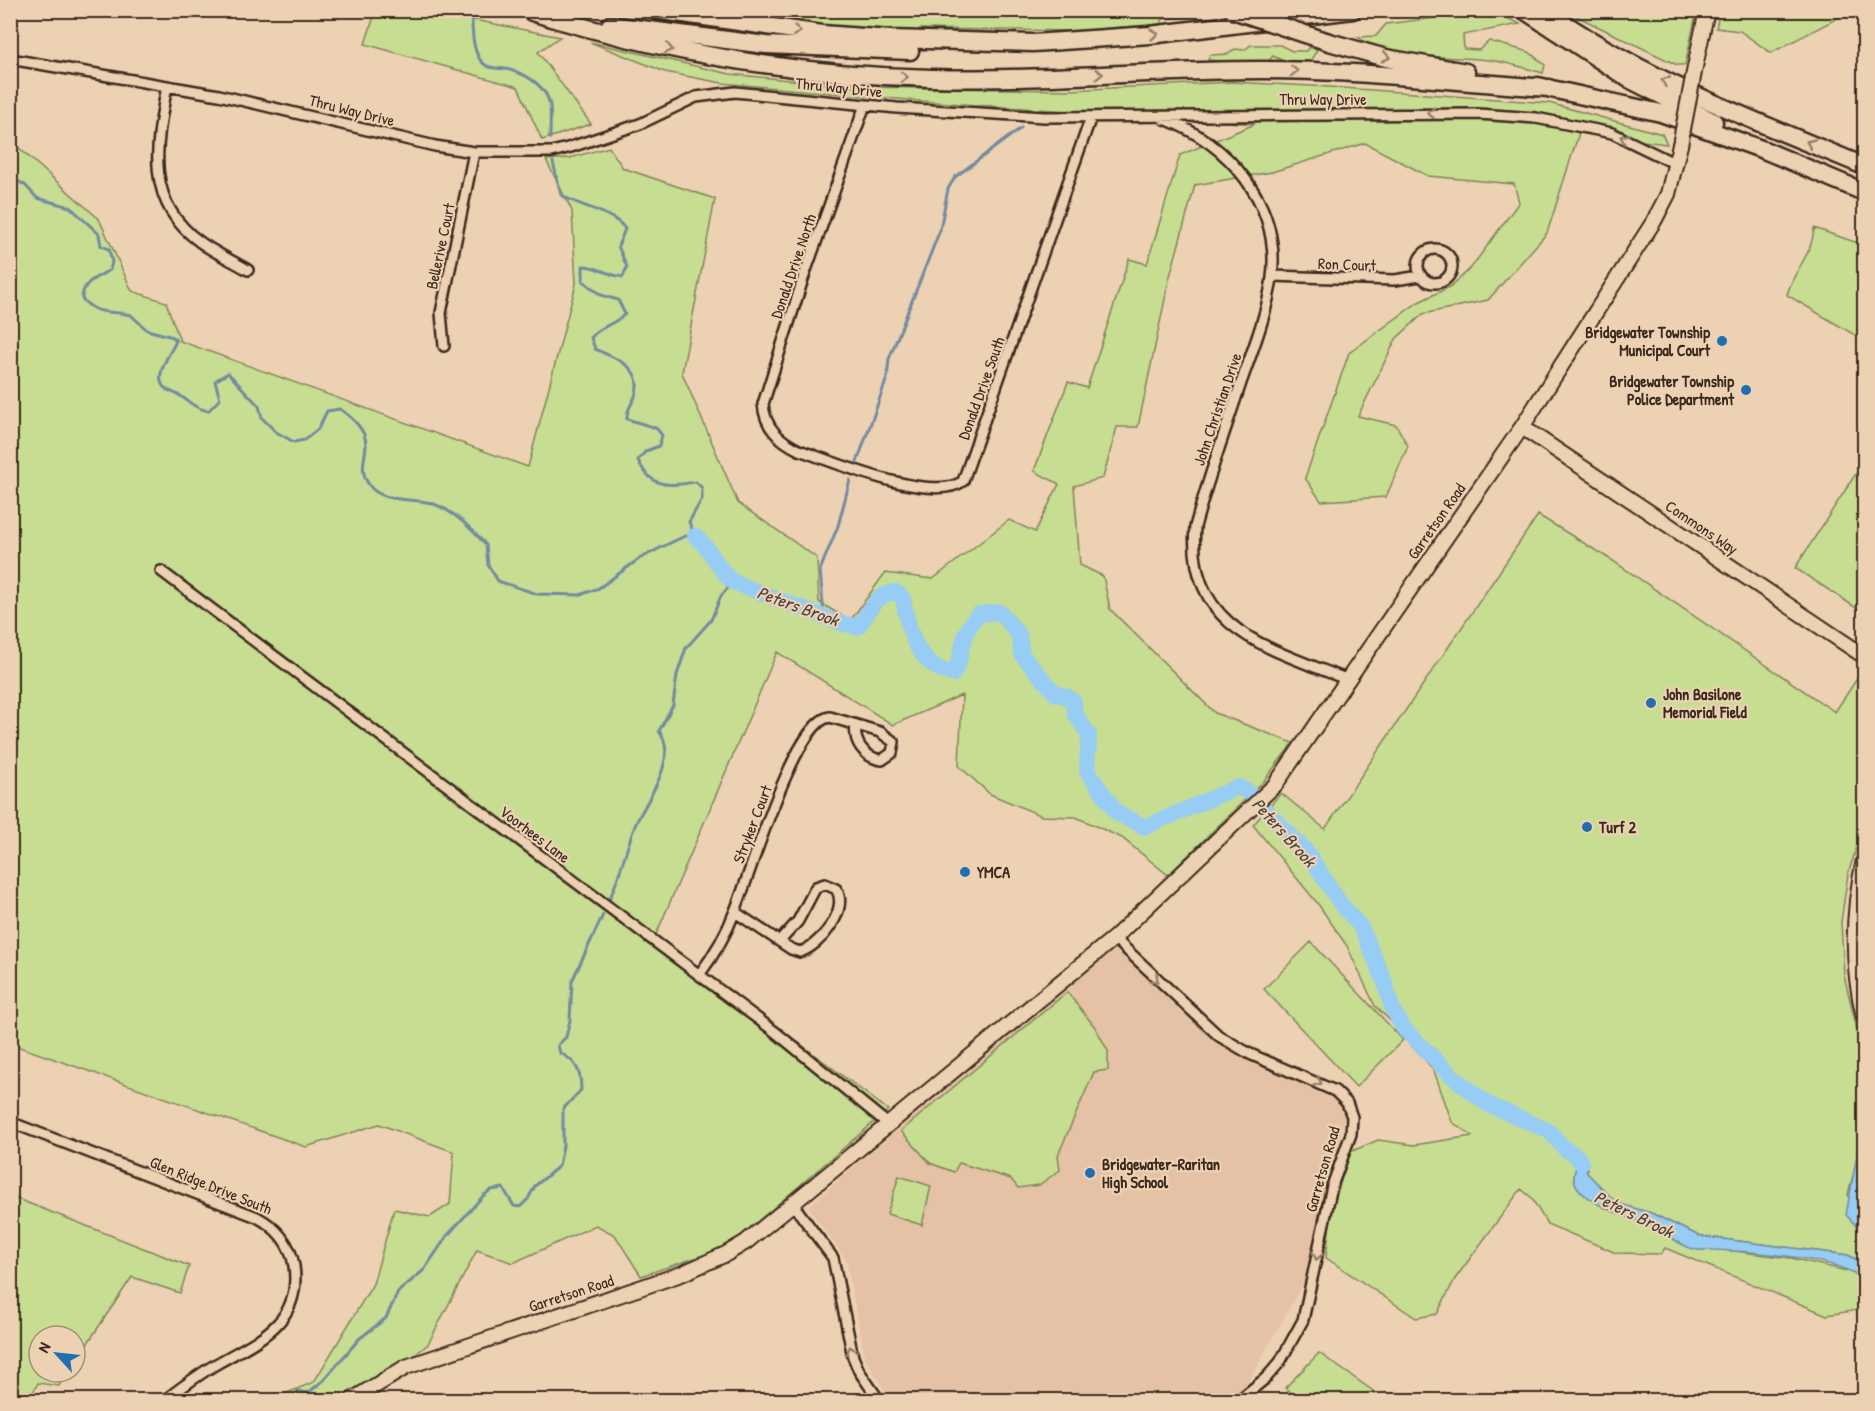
<svg xmlns="http://www.w3.org/2000/svg" width="1875" height="1411" font-family="'Patrick Hand',sans-serif">
	<rect width="100%" height="100%" fill="#edd1b3"/>
	<filter id="ink" filterUnits="userSpaceOnUse"><feTurbulence type="fractalNoise" baseFrequency=".0167" numOctaves="2"/><feDisplacementMap in="SourceGraphic" scale="12" xChannelSelector="R" yChannelSelector="G"/><feConvolveMatrix kernelMatrix="1 2 1 2 8 2 1 2 1" color-interpolation-filters="sRGB"/></filter>
	<g filter="url(#ink)">
		<path fill="#e5c2a5" d="M1114,938L1240,1049L1347,1103L1316,1260L1238,1400H890L865,1357L846,1260L808,1207Z"/>
		<path fill="#c6dd92" stroke="#808458" stroke-width="1.5" d="M376,10L429,11L560,37L538,52L591,124L542,140L518,87L365,44Z
			M1196,10L1197,16L1163,19L1160,24L1080,31L919,29L918,33L830,27L700,11Z
			M1720,10H1851V11L1771,53L1740,31L1716,28Z
			M1492,11L1520,24L1463,35L1464,49L1479,50L1489,41L1529,52L1545,65L1543,73C1525,68 1507,62 1489,60C1451,55 1389,62 1358,37L1376,36L1386,24Z
			M1566,11H1697L1685,65H1677Z
			M590,42L730,74L856,87L1070,90L1232,82L1330,87L1549,103L1662,134L1667,144L1579,133L1547,233L1488,300L1423,314L1396,339L1358,416L1396,425L1408,446L1386,497L1321,501L1305,478L1349,353L1417,303L1451,286L1471,268L1519,202L1514,184L1428,176L1365,143L1272,172L1195,185L1169,280L1138,427H1117L1103,478L1074,486L1080,565L1103,576L1110,609L1215,713L1293,743L1263,782L1168,875L1122,838L1076,817L1042,816L990,794L959,766L962,695L893,725L777,652L656,935L888,1110L737,1239L713,1252L641,1276L615,1235L596,1225L513,1263L477,1250L428,1344L362,1400H270L314,1382L373,1284L394,1209L430,1217L450,1204L454,1152L379,1124L306,1147L11,1044V141L99,219L132,291L166,302L180,341L528,467L576,284L572,211L546,160L570,158L609,147L623,168L715,199L682,373L738,503L817,558L819,602L850,621L885,573L933,579L1009,520L1035,532L1059,484L1034,471L1068,382L1087,388L1129,259L1147,264L1180,155L1255,124L920,101L722,83L665,72Z
			M1251,45H1280L1292,51H1306L1309,47L1317,50L1309,63H1287L1273,56L1266,64L1208,60L1210,55L1228,54L1235,49L1244,50Z
			M1814,228L1864,245V326L1858,337L1787,295C1794,268 1812,257 1814,228Z
			M1864,461V613L1795,568Z
			M1538,515L1613,561L1835,712L1862,671L1864,673V825L1848,874L1841,922L1844,975L1864,1059V1136L1848,1194L1859,1229L1864,1234V1264L1848,1255L1699,1236L1651,1213L1617,1204L1587,1173V1166L1573,1155L1577,1162L1574,1177L1591,1199L1605,1208L1651,1226L1699,1250L1709,1248L1791,1258L1856,1273L1864,1280V1309L1827,1315L1665,1248L1661,1254L1616,1253L1547,1224L1531,1197L1521,1189L1455,1279L1437,1314L1416,1318L1326,1258L1331,1212L1350,1152L1378,1140L1414,1145L1472,1136L1452,1122L1434,1071L1406,1036L1375,1006L1347,946L1318,904L1253,825L1281,793L1325,829Z
			M1311,942L1403,1040L1356,1087L1264,989Z
			M1067,992L1095,1027L1108,1051V1070L1094,1072L1058,1155L1060,1170L1039,1185L1018,1188L1011,1179L959,1163L954,1172L930,1163L901,1131Z
			M899,1176L931,1186L922,1225L887,1214Z
			M10,1196L189,1266L180,1293L132,1277L75,1362V1336H39V1372H68L59,1386L38,1383L29,1400H11Z
			M1319,1353L1376,1393L1371,1400H1303L1285,1388Z"/>
		<path fill="#97ccf5" stroke="#728b9f" stroke-width="1.5" d="M1864,1136V1234L1846,1215L1856,1160Z
			M1565,1149H1574L1584,1157L1587,1173L1617,1203L1651,1213L1699,1236L1848,1255L1864,1264V1280C1839,1256 1737,1250 1700,1250C1684,1250 1666,1232 1651,1226C1633,1218 1573,1202 1574,1176C1574,1171 1577,1167 1577,1162Z"/>
		<g fill="none" stroke-linecap="round" stroke-linejoin="round">
			<path stroke="#728b9f" stroke-width="3" d="M472,20C472,34 473,59 487,66C494,69 503,68 510,70C528,75 546,86 550,105C551,115 550,127 550,138
				M10,177L25,185L37,198L70,207L99,234L101,246L109,249L112,262L110,270C96,278 82,282 82,299C100,318 111,309 131,315L147,330L173,337L176,341C171,353 151,378 166,389C170,392 175,393 179,395C193,404 191,406 208,411L220,399L215,381L228,373L259,406L262,418L276,432L294,442L304,440L318,429L327,411L340,409C389,444 350,456 369,485C381,503 413,498 431,503C453,510 471,528 486,545L488,565L498,581L537,594L580,595L599,588L639,559L666,545L685,536H695L689,522L702,499V488L696,482C669,486 651,489 638,460L646,451L659,446L662,435L656,428L627,419C626,408 634,403 636,393C643,366 614,358 595,349L591,338C598,327 614,325 625,314L618,300L601,295L583,281V266C598,266 608,276 623,277L627,267L618,246L625,229C614,212 580,207 561,195L553,162
				M857,462L887,378L889,359L940,230L948,189L955,177L1021,128
				M824,616L820,570L838,526L850,480
				M609,900C621,875 626,846 637,821C649,797 679,757 659,731L673,705L677,675L686,648L711,620L721,596L733,582
				M289,1400L298,1391L308,1393L324,1380L359,1339L386,1318L398,1292L424,1270L447,1236L483,1196L491,1190L503,1188L514,1206L520,1207L528,1199L535,1186L559,1166L563,1146V1109L581,1090C581,1072 577,1061 560,1053L558,1045L566,1037L570,1020L572,981L603,915"/>
			<path stroke="#97ccf5" stroke-width="16" d="M695,536C712,549 717,569 733,582L837,622L858,627C871,611 873,595 896,592L903,598C908,630 917,666 953,674C966,654 957,636 979,614L1000,612L1019,635L1022,655L1056,694L1066,696L1074,702L1075,714L1089,735L1087,771L1117,813L1145,827L1238,787L1248,792L1308,853L1340,903L1361,927L1384,980L1392,1008L1403,1028L1450,1074L1487,1104L1549,1131L1565,1149L1577,1156L1581,1163"/>
			<defs>
				<path id="street" d="M10,59L219,95L435,146L474,152H552L571,147L640,124L696,97L735,92L897,108L1044,117L1478,114L1536,118L1612,133L1676,164
					M167,86C156,145 144,202 200,242C215,253 233,261 248,270
					M865,105L804,276L763,404C765,428 779,440 799,450C834,462 933,504 963,481L1091,117
					M1162,118C1229,143 1281,203 1272,278C1267,314 1253,349 1241,383C1225,431 1208,478 1195,527C1187,631 1270,648 1348,680
					M1418 266a17 17 0 1 1 34 0a17 17 0 1 1-34 0Z
					M1272,276L1395,280L1420,276
					M444,346L441,313L474,152
					M161,571L774,1031L888,1124
					M735,912L791,949L800,952C820,946 850,909 836,889L825,884L816,887L798,921L780,941
					M1114,938L1219,1036L1250,1054L1335,1091L1347,1103L1352,1117L1351,1134L1332,1186L1303,1320L1280,1362L1266,1378L1239,1400
					M699,975C714,955 726,935 735,911C749,878 795,720 830,717L880,732L894,742L892,753L882,760C864,758 853,741 856,725
					M10,1122L257,1217C276,1227 291,1244 294,1266C302,1323 258,1340 218,1363C199,1374 182,1387 165,1400
					M792,1203L833,1258L853,1357L859,1371L879,1400"/>
				<path id="secondary" d="M1695,67L1707,10
					M1522,427L1864,656
					M1864,860C1852,913 1851,964 1864,1017
					M352,1400L406,1367L681,1274L726,1254L746,1242L1114,938L1275,785L1522,427L1654,221L1668,194L1680,145"/>
				<path id="highway" d="M656,10L822,34L891,39L1033,43L1150,35L1353,10
					M1524,10L1629,79L1714,122
					M1545,10C1643,80 1754,120 1864,166
					M532,12C661,52 796,75 932,78C1042,81 1152,70 1262,70C1358,70 1453,82 1549,88
					M610,25L766,45L910,51
					M1329,42L1386,58L1466,72
					M1538,86L1661,113L1764,150L1864,192"/>
			</defs>
			<use href="#street" stroke="#3b2a1e" stroke-width="14"/>
			<use href="#secondary" stroke="#3b2a1e" stroke-width="18"/>
			<use href="#highway" stroke="#3b2a1e" stroke-width="21"/>
			<use href="#street" stroke="#edd1b3" stroke-width="9"/>
			<use href="#secondary" stroke="#edd1b3" stroke-width="14"/>
			<use href="#highway" stroke="#edd1b3" stroke-width="16"/>
			<defs>
				<path id="secondary-bridge" d="M1680,145L1695,67"/>
				<path id="highway-bridge" d="M1233,10L1329,42"/>
			</defs>
			<use href="#secondary-bridge" stroke="#3b2a1e" stroke-width="18" stroke-linecap="butt"/>
			<use href="#highway-bridge" stroke="#3b2a1e" stroke-width="21" stroke-linecap="butt"/>
			<use href="#secondary-bridge" stroke="#edd1b3" stroke-width="14"/>
			<use href="#highway-bridge" stroke="#edd1b3" stroke-width="16"/>
		</g>
		<defs><path id="oneway-chevron" d="M-2-3.5L2.5 0L-2 3.5" fill="none" stroke-width="1.6" stroke-linecap="round" stroke-linejoin="round" transform="scale(1.5)"/></defs>
		<g stroke="#947e68">
			<use href="#oneway-chevron" transform="translate(797 31) rotate(7)"/>
			<use href="#oneway-chevron" transform="translate(1154 34) rotate(-6)"/>
			<use href="#oneway-chevron" transform="translate(669 49) rotate(12)"/>
			<use href="#oneway-chevron" transform="translate(1386 57) rotate(13)"/>
			<use href="#oneway-chevron" transform="translate(1294 71) rotate(2)"/>
			<use href="#oneway-chevron" transform="translate(1099 74) rotate(-2)"/>
			<use href="#oneway-chevron" transform="translate(904 77) rotate(2)"/>
			<use href="#oneway-chevron" transform="translate(1665 81) rotate(-155)"/>
			<use href="#oneway-chevron" transform="translate(1431 113) rotate(-179)"/>
			<use href="#oneway-chevron" transform="translate(1624 138) rotate(-156)"/>
			<use href="#oneway-chevron" transform="translate(1810 143) rotate(-157)"/>
			<use href="#oneway-chevron" transform="translate(1155 979) rotate(43)"/>
			<use href="#oneway-chevron" transform="translate(1318 1082) rotate(24)"/>
			<use href="#oneway-chevron" transform="translate(1317 1256) rotate(101)"/>
			<use href="#oneway-chevron" transform="translate(851 1350) rotate(-107)"/>
		</g>
	</g>
	<g fill="#1f6fb2" stroke="#edd1b3" stroke-width="2">
		<circle cx="1722" cy="341" r="6"/>
		<circle cx="1746" cy="390" r="6"/>
		<circle cx="1651" cy="703" r="6"/>
		<circle cx="1587" cy="827" r="6"/>
		<circle cx="965" cy="872" r="6"/>
		<circle cx="1090" cy="1173" r="6"/>
	</g>
	<g text-anchor="middle" dominant-baseline="central" stroke-width="4.5" stroke-linejoin="round" paint-order="stroke">
		<g font-size="16" fill="#3b2a1e" stroke="#edd1b3">
			<text transform="translate(839 87) rotate(6)">Thru Way Drive</text>
			<text x="1323" y="99">Thru Way Drive</text>
			<text transform="translate(352 110) rotate(14)">Thru Way Drive</text>
			<text transform="translate(440 246) rotate(-78)">Bellerive Court</text>
			<text transform="translate(1347 264) rotate(2)">Ron Court</text>
			<text transform="translate(793 266) rotate(-71)">Donald Drive North</text>
			<text transform="translate(981 388) rotate(-70)">Donald Drive South</text>
			<text transform="translate(1217 409) rotate(-71)">John Christian Drive</text>
			<text transform="translate(1436 521) rotate(-55)">Garretson Road</text>
			<text transform="translate(1702 527) rotate(34)">Commons Way</text>
			<text transform="translate(752 824) rotate(-69)">Stryker Court</text>
			<text transform="translate(535 834) rotate(37)">Voorhees Lane</text>
			<text transform="translate(1322 1169) rotate(-74)">Garretson Road</text>
			<text transform="translate(211 1185) rotate(22)">Glen Ridge Drive South</text>
			<text transform="translate(571 1293) rotate(-18)">Garretson Road</text>
		</g>
		<g font-size="16" font-weight="bold" fill="#3b2a1e" stroke="#edd1b3" text-anchor="start">
			<text x="1710" y="332" text-anchor="end">Bridgewater Township<tspan x="1710" dy="18">Municipal Court</tspan></text>
			<text x="1734" y="381" text-anchor="end">Bridgewater Township<tspan x="1734" dy="18">Police Department</tspan></text>
			<text x="1663" y="694">John Basilone<tspan x="1663" dy="18">Memorial Field</tspan></text>
			<text x="1599" y="827">Turf 2</text>
			<text x="977" y="872">YMCA</text>
			<text x="1102" y="1164">Bridgewater-Raritan<tspan x="1102" dy="18">High School</tspan></text>
		</g>
		<g font-size="18" font-style="italic" fill="#49423e" stroke="#edd1b3">
			<text transform="translate(798 606) rotate(20)">Peters Brook</text>
			<text transform="translate(1284 832) rotate(48)">Peters Brook</text>
			<text transform="translate(1634 1214) rotate(26)">Peters Brook</text>
		</g>
	</g>
	<rect width="1875" height="1411" fill="none" stroke="#edd1b3" stroke-width="36"/>
	<rect x="18" y="18" width="1839" height="1375" fill="none" stroke="#3b2a1e" stroke-width="2" filter="url(#ink)"/>
	<g transform="translate(57 1354) rotate(297)"><circle r="28" fill="#edd1b3" stroke="#a68e77" stroke-width="1.5"/>
	<path d="M0-4.5L10 22L0 15L-10 22Z" fill="#1f6fb2"/>
	<text y="-9" font-size="16" font-weight="bold" text-anchor="middle" fill="#3b2a1e">N</text>
	</g>
</svg>
